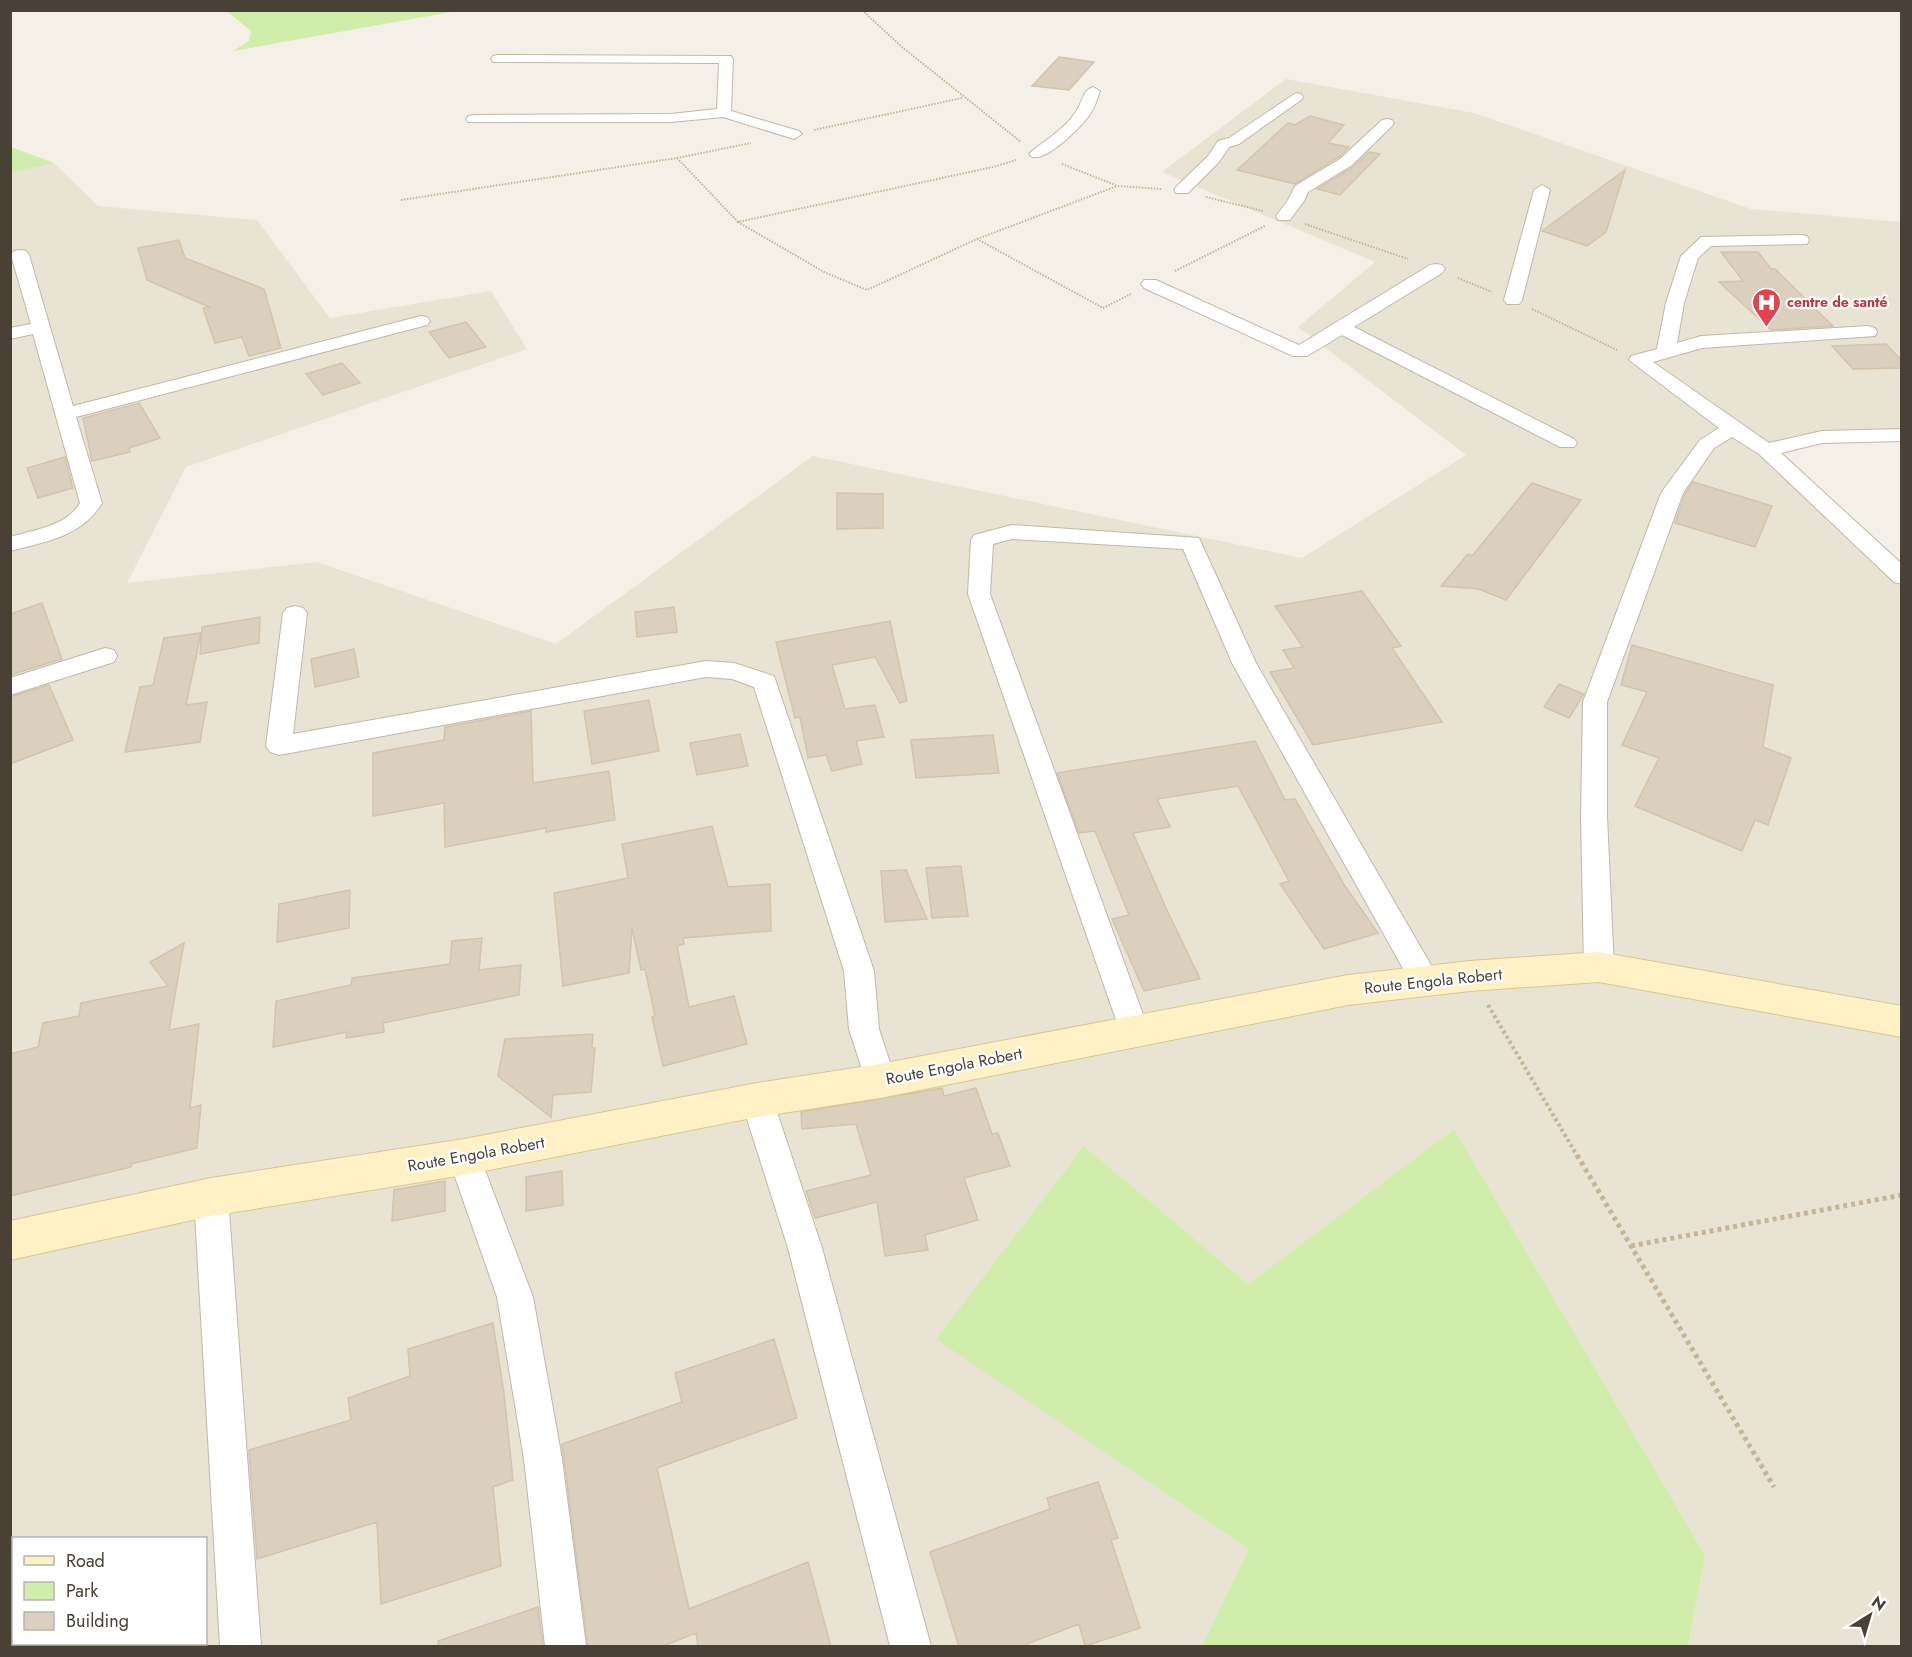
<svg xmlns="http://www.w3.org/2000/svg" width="1912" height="1657" font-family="Jost,sans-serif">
	<rect width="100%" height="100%" fill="#f5f0e7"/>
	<path fill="#e9e3d4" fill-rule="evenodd" d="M1286,79L1474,113L1751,209L1901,222V435L1822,437L1767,449L1901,577V1646H1688L1705,1555L1454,1129L1248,1284L1084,1146L937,1339L1249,1549L1202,1646H11L10,173L54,163L98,206L257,220L330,318L491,291L527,349L186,467L127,583L317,562L556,644L813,456L1302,558L1466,455L1298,327L1375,262L1162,172ZM14,1538H206V1644H14Z"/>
	<path fill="#d0edac" d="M222,11V10L457,11L233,51L249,41L251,31L229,13Z
		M10,147H11L54,163L11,173Z
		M1454,1129L1705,1555L1688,1646H1202L1249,1549L936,1339L1084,1146L1248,1284Z"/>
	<path fill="#dbcfbe" stroke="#d3c4ad" stroke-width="1.5" d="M1059,57L1094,62L1069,90L1032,86Z
		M1310,116L1344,125L1328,143L1349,147L1339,157L1295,184L1237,170L1288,123L1295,125Z
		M1369,152L1380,154L1340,195L1317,189L1353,167Z
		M1625,170L1606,232L1587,246L1542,231Z
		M179,240L185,258L264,289L281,348L249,356L242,337L215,343L203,308L209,307L147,280L138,248Z
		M1721,252H1758L1771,269H1775L1833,326L1771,330L1719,282L1743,281Z
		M466,322L486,347L449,358L429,332Z
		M1886,344L1902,361V368L1853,369L1832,346Z
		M342,363L360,383L323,395L306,374Z
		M139,403L160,438L129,448L130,452L92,461L83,418Z
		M65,457L73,488L38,498L27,468Z
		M1693,482L1772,506L1755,547L1675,523L1685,494Z
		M1532,483L1581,500L1506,600L1479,589L1441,586L1468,554L1472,556Z
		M837,493L883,494V528L837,529Z
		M1362,591L1401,646L1392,648L1442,722L1313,745L1270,672L1294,668L1283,650L1303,647L1275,606Z
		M42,603L62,659L10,675V614Z
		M674,607L677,632L637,637L635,612Z
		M260,617L259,643L200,654L202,627Z
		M890,621L907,701L900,703L875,657L832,665L845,709L875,705L884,737L856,741L862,764L832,771L826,755L808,758L800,717L795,718L776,642Z
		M201,633L186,705L207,702L200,742L125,752L140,687L153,685L164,638Z
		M1632,645L1773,685L1763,747L1791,758L1768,825L1755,820L1742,851L1635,806L1659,758L1622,745L1647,692L1621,685Z
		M354,649L359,677L315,687L311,659Z
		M1559,684L1584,694L1569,718L1544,707Z
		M49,685L73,740L10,764V697Z
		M649,700L659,751L592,764L584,711Z
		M531,711L533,783L609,771L615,820L546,832V828L445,847L444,803L373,816V753L444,740L445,727Z
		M740,734L748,766L697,775L690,743Z
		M993,735L999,773L916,778L911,740Z
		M1255,741L1285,800L1295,799L1345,886L1378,933L1324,949L1280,884L1289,881L1238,786L1157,799L1170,827L1133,833L1166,908L1200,979L1144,991L1112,919L1129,915L1095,831L1079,833L1057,773Z
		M712,826L728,887L770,884L771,931L683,938L684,944L677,946L689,1007L734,996L747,1044L663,1066L652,1017L655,1016L645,969L641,970L632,928L629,973L563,986L554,893L628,878L622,844Z
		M961,866L968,916L932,918L926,868Z
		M906,870L927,919L885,922L881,871Z
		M350,890L349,928L277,942L279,904Z
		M482,938L479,970L521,965L519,995L383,1023L384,1032L346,1038L347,1032L273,1047L276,1001L351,985L352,978L450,964L452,941Z
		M184,943L169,1030L199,1024L190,1108L201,1105L197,1148L131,1164V1167L10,1196V1054L38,1047L43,1023L79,1016L81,1003L168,986L150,962Z
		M593,1034L592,1048H595L591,1092L553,1095L551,1117L498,1076L505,1039Z
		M942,1088L944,1096L976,1088L992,1134L998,1133L1010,1166L964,1178L978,1220L925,1235L928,1250L885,1256L877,1202L815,1218L806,1191L871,1175L856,1124L802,1129L801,1112Z
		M562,1171L563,1205L526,1211V1177Z
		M445,1181V1211L392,1221L394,1190Z
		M493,1323L504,1393L513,1480L493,1487L501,1566L381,1604L377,1522L257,1559L249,1450L351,1420L348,1398L410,1376L408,1349Z
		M774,1339L797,1418L657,1468L689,1609L808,1562L831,1647H698L696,1633L661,1647H588L562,1444L682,1402L675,1373Z
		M1098,1482L1118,1538L1111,1540L1140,1628L1085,1646L1079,1624L1019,1647H959L930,1552L1050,1509L1047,1498Z
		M538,1607L543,1647H439L438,1641Z"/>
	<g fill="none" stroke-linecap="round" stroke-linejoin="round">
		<defs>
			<path id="street" d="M498,55L731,56L733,59L731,111L799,131L802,134L794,139L723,117L671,122H468L466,119L468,116L473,115L671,114L717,109L719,63L493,62L491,59L493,56Z
				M1093,87L1100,91C1097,99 1094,110 1088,117C1079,129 1047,161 1032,157L1029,154L1032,151C1047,139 1064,129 1075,113C1082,105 1082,90 1093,87Z
				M1296,93L1301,94L1303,97L1301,100L1239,144L1229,147L1219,162L1188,193H1176L1174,190L1176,187L1208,156L1218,141L1229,138Z
				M1387,119L1392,120L1394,123L1392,126L1352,165L1308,192L1304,201L1290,220H1278L1276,216L1288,200L1295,186L1340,159L1382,120Z
				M1542,185L1550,190L1522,300L1519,304H1507L1504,300L1534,190Z
				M1801,235L1807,236L1809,240L1807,244L1711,246L1698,258L1684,303L1677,343L1701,336L1868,326L1875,328L1877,332L1875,336L1702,348L1653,362L1769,443L1822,431L1902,429V441L1822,443L1781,453L1902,564V584L1894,582L1759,454L1732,437L1714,448L1683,493L1607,702V817L1614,967L1609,975L1599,979L1589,975L1584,967L1581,817L1583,702L1661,493L1700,440L1719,428L1629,360L1631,356L1657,349L1666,303L1681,256L1701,237Z
				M20,250L26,251L29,255L73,406L421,316L427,317L430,321L427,325L76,417L102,503C83,536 45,542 10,551V537C34,530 67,526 80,503L33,334L10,339V328L31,324L11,255L14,251Z
				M1436,264L1442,265L1445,269L1442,273L1354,327L1574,439L1577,443L1574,447H1560L1342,335L1307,356H1293L1144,288L1141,284L1144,280H1156L1299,345L1430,265Z
				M1012,525L1199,538L1256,663L1435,972L1440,981L1435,990L1425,993L1415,990L1232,663L1183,549L1012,539L993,544L990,594L1149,1031L1145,1040L1134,1044L1123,1040L968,594L971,540L974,535Z
				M295,606L303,608L307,613L293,734L706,661L734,663L774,676L874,971L879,1029L896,1081L891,1091L880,1095L869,1091L849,1029L844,971L754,687L732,679L706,677L279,755L270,752L266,746L283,613L287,608Z
				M105,648L114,650L117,656L114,662L10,695V678Z
				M757,1086L768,1090L773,1100L822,1248L931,1646H890L788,1248L741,1100L746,1090Z
				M464,1142L476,1147L480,1157L533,1297L562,1459L586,1646H545L524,1459L497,1297L448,1157L452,1147Z
				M211,1182L223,1186L228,1197L261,1646H220L194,1197L199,1186Z"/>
			<path id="secondary" d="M1599,952L1902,1006V1037L1599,982L1470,991L1348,1005L880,1098L757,1117L464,1175L211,1216L10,1260V1221L211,1178L464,1139L757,1083L880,1064L1348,975L1470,961Z"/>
		</defs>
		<use href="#street" stroke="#c1b8a8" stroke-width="2"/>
		<use href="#secondary" stroke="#d9c692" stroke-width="2"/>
		<path stroke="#c4b598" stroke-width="2" stroke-dasharray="1.5 1.5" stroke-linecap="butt" d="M862,10L902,47L1021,142
			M814,130L962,98
			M677,158L738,222L993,167L1016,160
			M1062,164L1118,186L1161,189
			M1206,197L1263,211
			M401,200L677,158L751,143
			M738,222L824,272L867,290L977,239L1103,308L1131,294
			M1305,224L1408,259
			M977,239L1117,186
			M1175,271L1265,226
			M1458,278L1492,292
			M1532,309L1617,350"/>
		<path stroke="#c4b598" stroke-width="4" stroke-dasharray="3 3" stroke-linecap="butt" d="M1488,1005L1578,1157"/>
		<path stroke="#c4b598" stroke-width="5" stroke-dasharray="4 4" stroke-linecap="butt" d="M1577,1155L1774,1487
			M1631,1246L1902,1195"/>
		<use href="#street" fill="#fff" fill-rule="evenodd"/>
		<use href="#secondary" fill="#fff1c6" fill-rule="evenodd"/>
	</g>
	<defs>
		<symbol id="hospital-pin" viewBox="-11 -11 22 30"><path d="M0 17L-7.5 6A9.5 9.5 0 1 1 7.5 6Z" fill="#e0444e" stroke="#fff"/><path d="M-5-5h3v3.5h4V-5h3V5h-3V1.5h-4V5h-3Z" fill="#fff"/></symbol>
	</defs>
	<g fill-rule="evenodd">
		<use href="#hospital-pin" x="1750" y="286" width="33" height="45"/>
	</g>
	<g text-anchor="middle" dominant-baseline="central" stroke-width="4.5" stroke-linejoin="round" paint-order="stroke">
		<g font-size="14" font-weight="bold" fill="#be3a42" stroke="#fff" text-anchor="start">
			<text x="1787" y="302">centre de santé</text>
		</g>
		<g font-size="16" fill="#494135" stroke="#fff">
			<text transform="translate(1433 981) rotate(-6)">Route Engola Robert</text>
			<text transform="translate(954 1066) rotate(-11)">Route Engola Robert</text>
			<text transform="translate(476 1154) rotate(-10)">Route Engola Robert</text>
		</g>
	</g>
	<rect width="1912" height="1657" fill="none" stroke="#494135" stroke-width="24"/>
	<rect x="12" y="1537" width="195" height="108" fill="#ffffff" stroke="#b6b3ae" stroke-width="1.5"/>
	<rect x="24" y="1556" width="30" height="9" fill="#fff1c6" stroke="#b6b3ae" stroke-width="1.5"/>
	<text x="66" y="1567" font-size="18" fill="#494135">Road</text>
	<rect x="24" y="1582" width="30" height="18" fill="#d0edac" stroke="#b6b3ae" stroke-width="1.5"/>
	<text x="66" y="1597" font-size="18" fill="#494135">Park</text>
	<rect x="24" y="1612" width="30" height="18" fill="#dbcfbe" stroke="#b6b3ae" stroke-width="1.5"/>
	<text x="66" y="1627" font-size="18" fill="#494135">Building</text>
	<g transform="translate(1870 1615) rotate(37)" stroke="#ffffff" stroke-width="4.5" paint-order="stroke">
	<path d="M0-4.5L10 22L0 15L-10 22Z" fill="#494135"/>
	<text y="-9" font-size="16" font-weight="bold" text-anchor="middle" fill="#494135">N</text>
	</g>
</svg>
